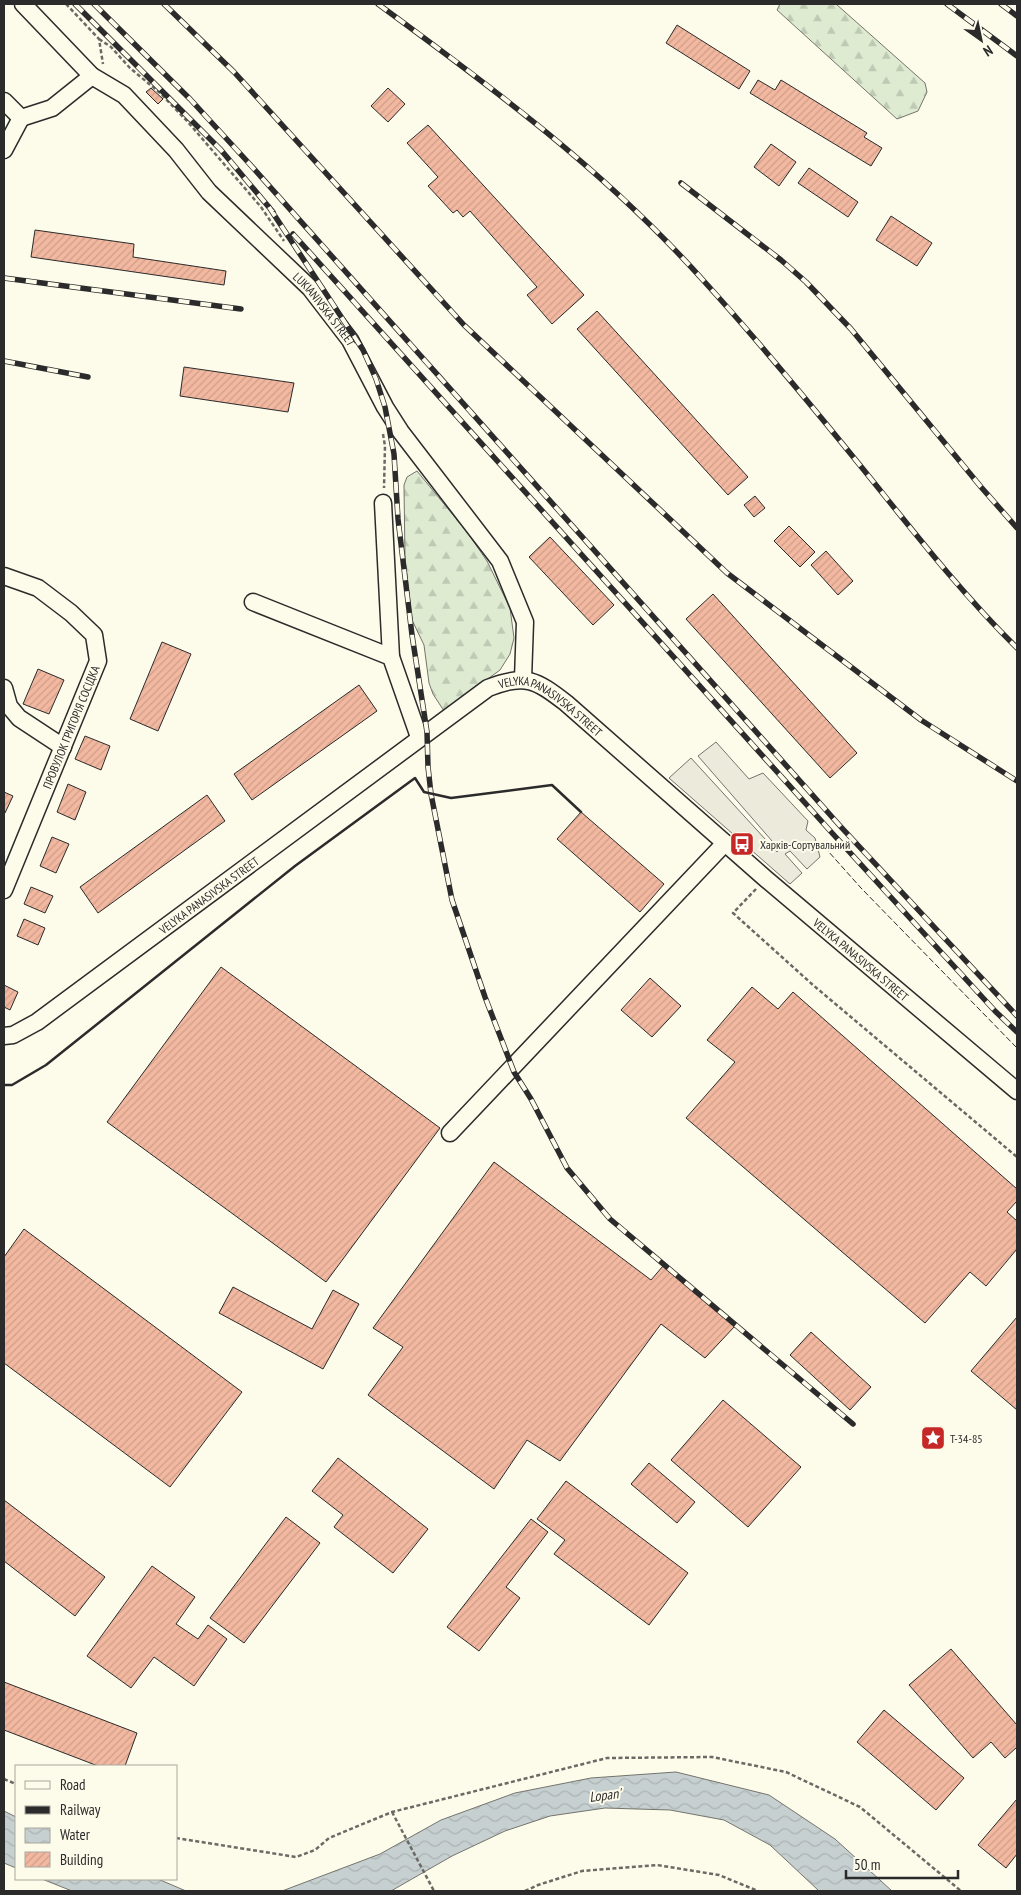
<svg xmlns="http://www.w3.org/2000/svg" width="1021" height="1895" font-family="'PT Sans Narrow',sans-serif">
	<defs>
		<pattern id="forest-firs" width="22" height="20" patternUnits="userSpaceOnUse" patternTransform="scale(1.25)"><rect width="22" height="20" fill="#deebd1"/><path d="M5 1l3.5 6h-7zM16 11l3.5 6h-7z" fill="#bfcab4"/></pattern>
		<pattern id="water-waves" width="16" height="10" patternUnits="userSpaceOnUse" patternTransform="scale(1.25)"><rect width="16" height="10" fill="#c7d0d0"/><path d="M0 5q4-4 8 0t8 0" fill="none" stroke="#abb3b3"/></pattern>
		<pattern id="building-hatch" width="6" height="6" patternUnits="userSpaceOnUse" patternTransform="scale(1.25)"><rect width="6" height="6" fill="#f2b8a0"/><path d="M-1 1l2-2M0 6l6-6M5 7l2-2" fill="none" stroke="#d09e8a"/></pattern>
	</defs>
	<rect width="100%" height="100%" fill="#fdfbea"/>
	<path fill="url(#forest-firs)" stroke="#74746e" d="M780,4H836L925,83L927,92L918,111L897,119L777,10Z
		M417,471L467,532L487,561L510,608L514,638L510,654L500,670L444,711L433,694L429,683L424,645L412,620L405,559L404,485L407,477Z"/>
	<path fill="#eceadb" stroke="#74746e" d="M716,742L749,779L763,773L808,821L806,830L815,838L820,857L807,869L790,851L785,854L802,873L790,884L669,778L691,758L777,852L779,849L698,756Z"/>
	<path fill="url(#water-waves)" stroke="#74746e" d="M676,1772L769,1795L835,1839L892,1891H819L770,1845L724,1820L670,1810L605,1808L550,1816L505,1831L452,1856L391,1891H282L380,1854L441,1820L515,1793L591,1778Z
		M4,1811L16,1817V1868L4,1863Z
		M42,1879H158L186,1891H72Z"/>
	<path fill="url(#building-hatch)" stroke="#2b2b2b" d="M677,25L750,71L739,89L666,43Z
		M758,80L775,90L781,80L867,133L864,137L882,148L871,166L750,93Z
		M151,88L163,99L158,104L146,92Z
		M388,88L405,104L388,122L371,106Z
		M428,125L584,295L552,324L527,295L537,287L470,211L463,217L457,210L453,213L428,186L438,177L407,143Z
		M771,144L796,162L779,186L754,167Z
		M809,168L858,202L848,217L798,183Z
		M891,216L932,243L917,266L876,240Z
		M35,230L134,244L133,257L226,271L224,285L31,257Z
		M597,311L748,477L728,495L577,329Z
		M184,367L294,383L288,412L180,396Z
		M755,496L765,508L754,517L744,505Z
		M789,526L815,552L800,567L774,541Z
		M550,537L614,605L593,625L529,557Z
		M826,551L853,581L838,595L811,565Z
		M713,594L857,753L830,778L686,619Z
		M162,642L191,654L158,731L130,719Z
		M38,669L64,680L49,714L23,704Z
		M359,685L377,711L252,800L234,774Z
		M85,736L110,746L101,770L75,759Z
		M68,784L86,792L75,820L57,812Z
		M4,792L13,796L5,813L4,812Z
		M207,795L225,821L98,913L80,887Z
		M581,812L664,884L640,912L557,839Z
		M52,837L69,844L56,873L40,866Z
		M31,887L53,896L45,913L24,904Z
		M24,919L45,928L38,945L17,936Z
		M221,967L440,1128L326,1282L107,1122Z
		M650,978L681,1006L652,1037L621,1010Z
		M4,985L18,992L10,1010L4,1007Z
		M752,987L778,1009L793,992L1017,1189V1201L1007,1212L1017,1221V1249L986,1286L970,1272L925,1323L686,1118L735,1062L707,1040Z
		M494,1162L651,1280L663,1266L735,1326L705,1358L661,1324L560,1461L527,1440L494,1489L368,1395L403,1347L373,1328Z
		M24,1229L242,1392L170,1487L4,1363V1257Z
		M233,1287L312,1329L333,1290L359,1304L323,1369L219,1313Z
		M1017,1317V1410L971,1371Z
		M811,1332L871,1387L850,1410L790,1355Z
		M723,1400L801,1467L748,1527L671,1460Z
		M338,1458L428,1529L393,1573L334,1527L343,1515L312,1491Z
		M649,1463L695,1502L677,1523L631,1484Z
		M566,1481L688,1573L649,1625L554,1554L565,1540L537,1519Z
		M4,1500L105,1577L75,1616L4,1561Z
		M286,1517L320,1543L244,1643L210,1618Z
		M531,1519L548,1532L506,1587L520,1598L479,1651L447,1627Z
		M152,1566L195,1597L176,1624L198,1639L208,1625L227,1639L194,1686L154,1657L131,1688L87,1656Z
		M951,1649L1017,1725V1747L1005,1758L991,1742L973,1758L909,1685Z
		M4,1682L137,1733L125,1766H98L4,1730Z
		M884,1710L964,1778L936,1810L857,1742Z
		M1017,1799V1854L1006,1868L978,1845Z"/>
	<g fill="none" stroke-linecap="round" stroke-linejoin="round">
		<defs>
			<g id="minor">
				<path id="s1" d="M23,4L92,76L124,95L176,150L209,192L310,288L350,340L385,407L401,432L500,561L525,622L523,679"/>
				<path d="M4,101L21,118L52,108L92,76"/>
				<path d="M4,150L21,118"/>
				<path d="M383,503L391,657"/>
				<path d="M4,576L38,588L71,613L94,635L98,661L4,890"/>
				<path d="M253,602L391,657L419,737"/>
				<path d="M4,688L9,706L19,718L63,747"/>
				<path id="s2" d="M4,1036L13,1035L37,1022L488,688C525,673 536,680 566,703L766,879L1017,1091"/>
				<path d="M450,1133L725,843"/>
			</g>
		</defs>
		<use href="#minor" stroke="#2b2b2b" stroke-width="19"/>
		<path stroke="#6a6964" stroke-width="2.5" stroke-dasharray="4 2.5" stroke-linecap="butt" d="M66,4L99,39L103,64
			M99,39L111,47L130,68L160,93L187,121L261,207L284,241
			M383,434L385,446L384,488
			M756,889L733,913L813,985L1017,1157
			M4,1779L16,1784
			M392,1812L434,1891
			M176,1838L296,1857L315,1850L329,1838L392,1812L607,1758L712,1757L786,1772L860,1807L961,1891
			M525,1891L538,1885L582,1871L657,1865L719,1875L758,1891"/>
		<use href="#minor" stroke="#fdfbea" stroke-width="16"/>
		<defs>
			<path id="rail" d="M75,4L221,150L273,212
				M94,4L190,99L246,160L841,827L1017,1016
				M164,4L234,72L464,325L727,573L921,720L1017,781
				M378,4C494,89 605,171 702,279C753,335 802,394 850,453C904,519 956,588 1017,648
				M947,4L1017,56
				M1001,4L1017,16
				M681,183L781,260L806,282L851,329L981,487L1017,528
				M269,207L363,350L376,379L385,407L394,454L398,519L412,635L427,732L428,767L431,794L452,900L485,997L514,1072L531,1099L567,1168L610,1219L853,1424
				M293,234L833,834L995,1011L1017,1032
				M4,278L241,309
				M4,361L88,377"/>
		</defs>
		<use href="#rail" stroke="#2b2b2b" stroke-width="5.5"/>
		<use href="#rail" stroke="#fdfbea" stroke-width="4" stroke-dasharray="11" stroke-linecap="butt"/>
		<path stroke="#2b2b2b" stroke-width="1" stroke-dasharray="6 2.5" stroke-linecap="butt" d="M826,841L832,846L828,851L861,888L1017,1048"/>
		<path stroke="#2b2b2b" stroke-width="2.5" d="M4,1085H12L46,1065L295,866L415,778L424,792L451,798L552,785L581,812"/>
	</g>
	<defs>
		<symbol id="bus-square" viewBox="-11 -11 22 22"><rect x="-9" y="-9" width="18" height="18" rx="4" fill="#c62828" stroke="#fdfbea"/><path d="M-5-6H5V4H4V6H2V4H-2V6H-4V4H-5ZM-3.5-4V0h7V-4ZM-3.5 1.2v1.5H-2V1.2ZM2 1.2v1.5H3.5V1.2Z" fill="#fff"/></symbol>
		<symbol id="sight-square" viewBox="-11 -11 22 22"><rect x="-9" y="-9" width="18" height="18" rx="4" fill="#c62828" stroke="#fdfbea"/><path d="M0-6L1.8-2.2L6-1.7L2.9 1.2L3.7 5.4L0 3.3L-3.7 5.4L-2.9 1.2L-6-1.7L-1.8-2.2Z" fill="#fff"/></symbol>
	</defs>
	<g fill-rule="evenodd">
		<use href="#bus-square" x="728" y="830" width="28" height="28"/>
		<use href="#sight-square" x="919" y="1424" width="28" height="28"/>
	</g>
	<g text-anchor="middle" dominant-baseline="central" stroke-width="4" stroke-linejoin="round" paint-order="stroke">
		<g font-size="12" fill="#2b2b2b" stroke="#fdfbea">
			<text stroke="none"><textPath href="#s1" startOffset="431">LUKIANIVSKA STREET</textPath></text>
			<text stroke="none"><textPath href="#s2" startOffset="669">VELYKA PANASIVSKA STREET</textPath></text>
			<text transform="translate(71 727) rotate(-68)">ПРОВУЛОК ГРИГОРІЯ СОСІДКА</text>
			<text stroke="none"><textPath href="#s2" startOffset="250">VELYKA PANASIVSKA STREET</textPath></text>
			<text stroke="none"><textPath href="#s2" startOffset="1074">VELYKA PANASIVSKA STREET</textPath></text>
		</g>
		<g font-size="12" fill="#2b2b2b" stroke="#fdfbea" text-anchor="start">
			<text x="760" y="844">Харків-Сортувальний</text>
			<text x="950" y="1438">Т-34-85</text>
		</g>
		<g font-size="14" font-style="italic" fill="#2b2b2b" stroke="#fdfbea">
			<text transform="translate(605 1795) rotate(-7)">Lopan'</text>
		</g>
	</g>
	<rect width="1021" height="1895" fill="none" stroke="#2b2b2b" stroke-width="10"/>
	<rect x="15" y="1765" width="162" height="115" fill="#fdfbea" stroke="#a9a89e"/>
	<rect x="25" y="1781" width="25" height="8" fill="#fdfbea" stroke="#a9a89e"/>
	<text x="60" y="1790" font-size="15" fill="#2b2b2b">Road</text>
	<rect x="25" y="1806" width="25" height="8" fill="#2b2b2b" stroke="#a9a89e"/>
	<text x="60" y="1815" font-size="15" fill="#2b2b2b">Railway</text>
	<rect x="25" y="1828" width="25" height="15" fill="url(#water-waves)" stroke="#a9a89e"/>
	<text x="60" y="1840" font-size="15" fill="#2b2b2b">Water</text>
	<rect x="25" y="1852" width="25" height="15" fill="url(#building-hatch)" stroke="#a9a89e"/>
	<text x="60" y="1865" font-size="15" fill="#2b2b2b">Building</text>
	<g transform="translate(981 40) rotate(147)" stroke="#fdfbea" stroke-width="4" paint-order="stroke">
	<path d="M0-4L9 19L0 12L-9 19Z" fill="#2b2b2b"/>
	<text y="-8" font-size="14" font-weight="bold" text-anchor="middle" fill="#2b2b2b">N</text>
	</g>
	<path d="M846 1870v8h112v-8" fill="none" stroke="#2b2b2b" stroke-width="2.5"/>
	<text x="854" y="1870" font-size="15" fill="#2b2b2b" stroke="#fdfbea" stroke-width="4" paint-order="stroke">50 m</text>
</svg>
